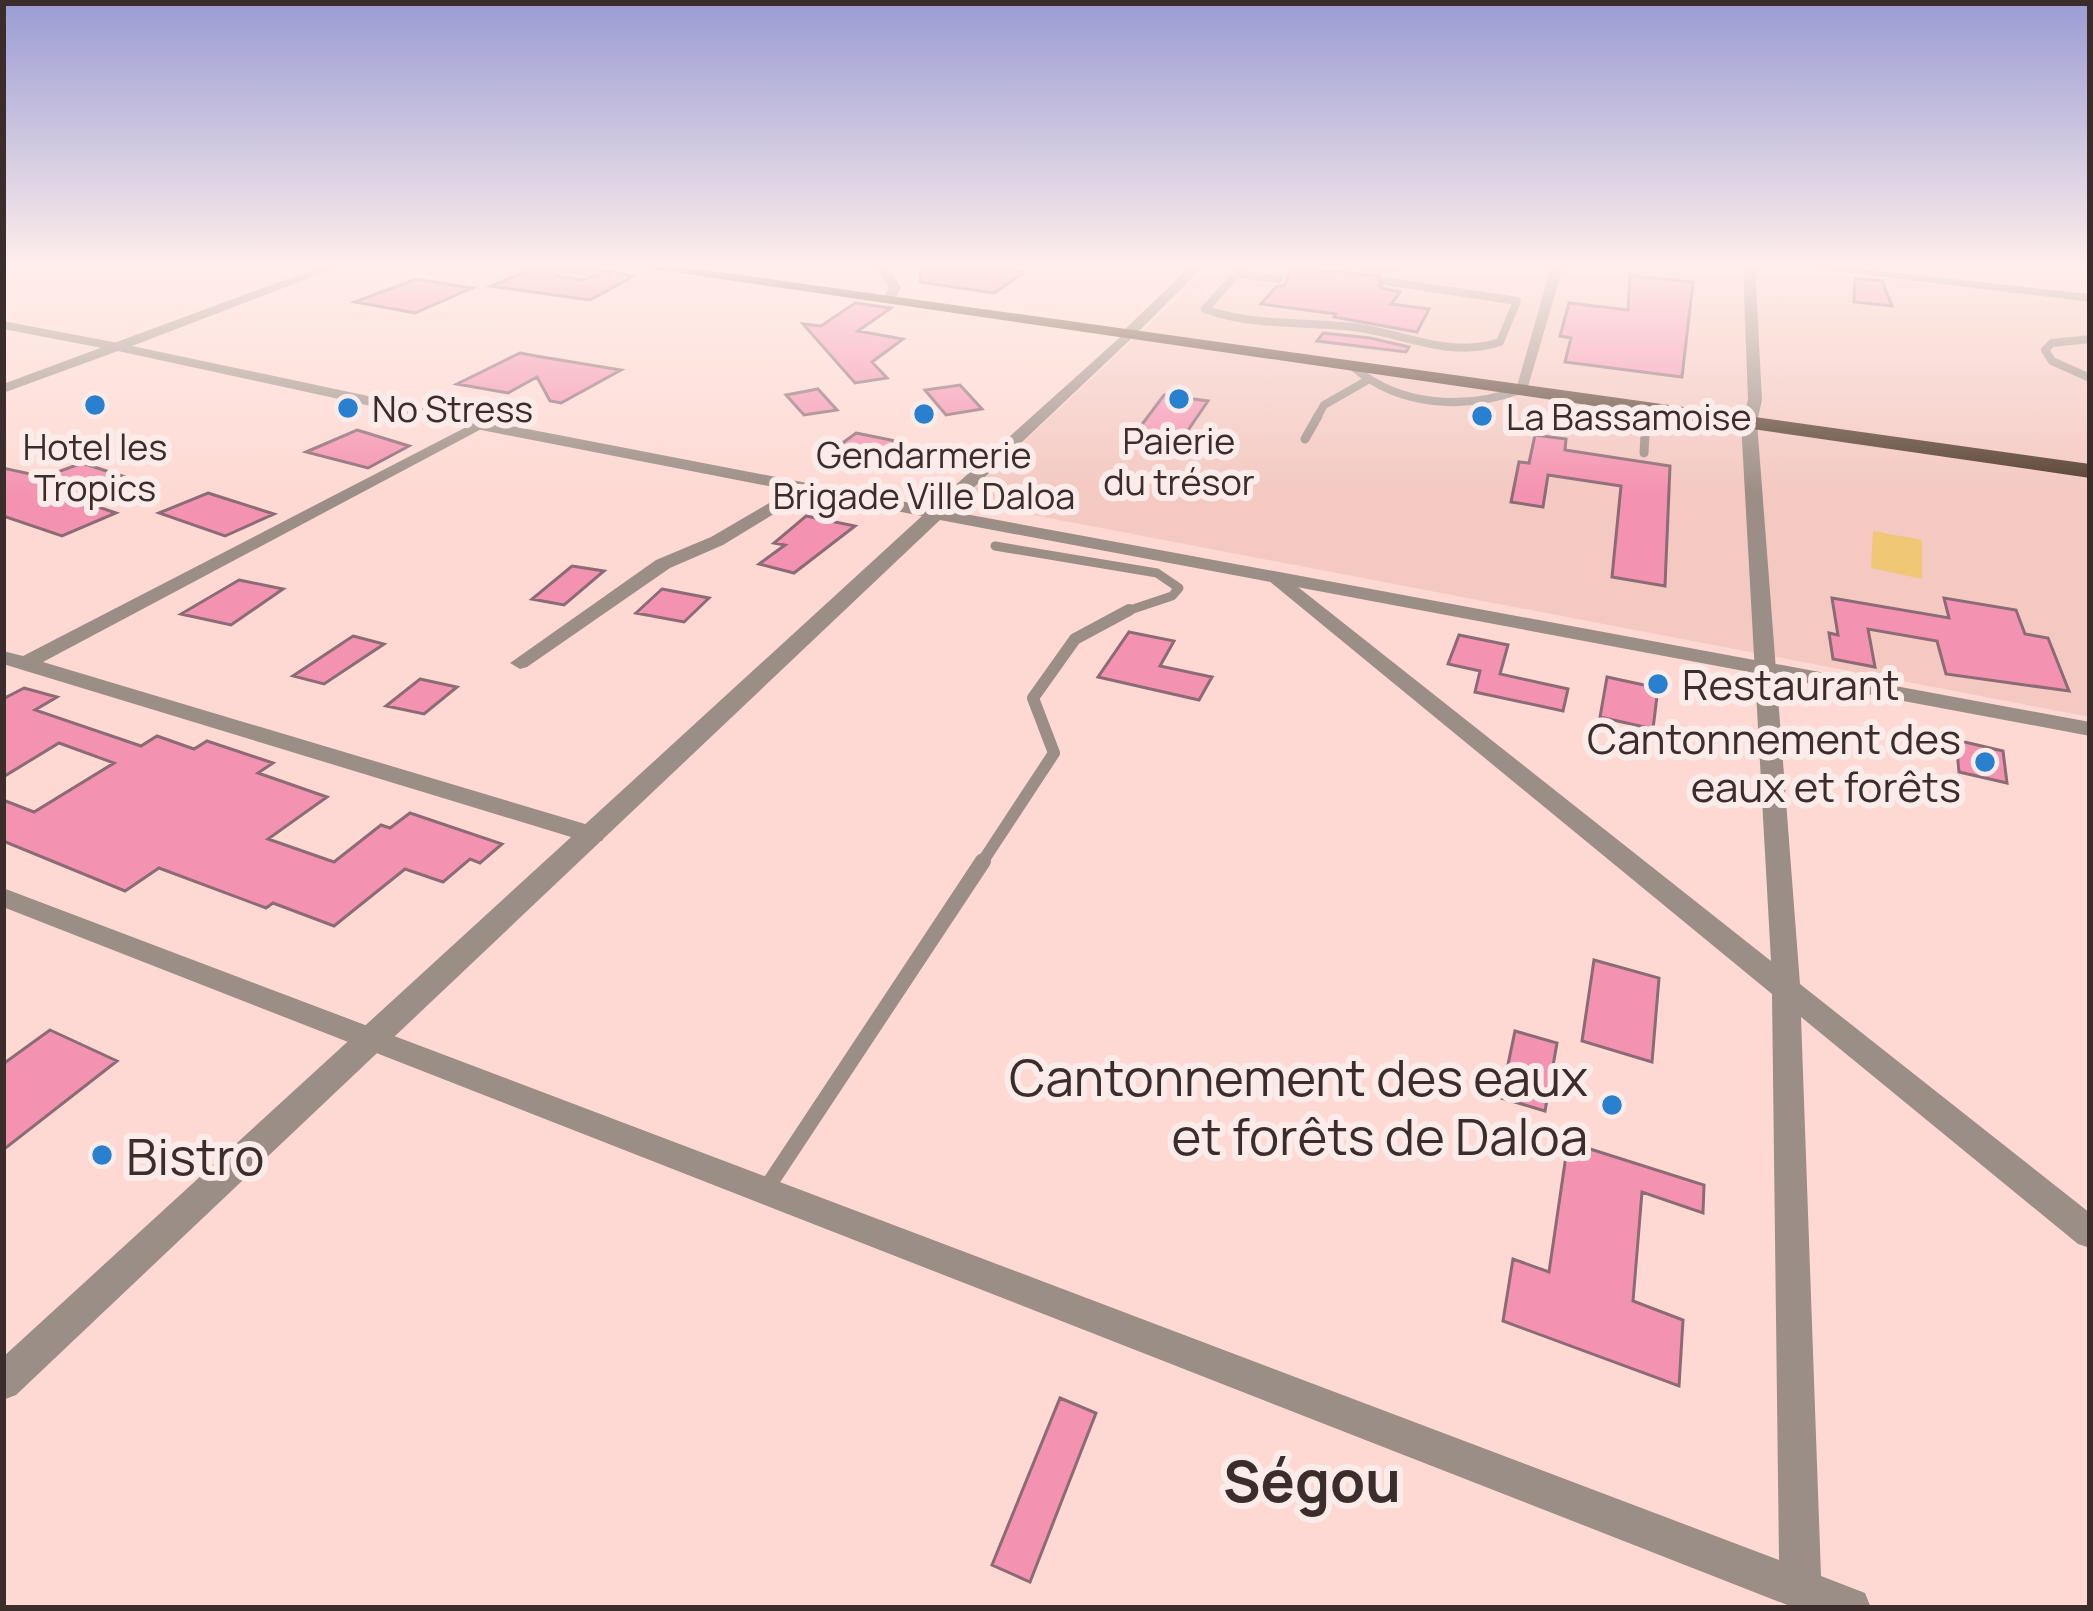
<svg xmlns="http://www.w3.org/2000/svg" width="2093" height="1611" font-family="Manrope,sans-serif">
	<rect width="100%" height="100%" fill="#fed9d3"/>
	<path fill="#f4c9c2" d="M1211,267H1772L2090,302V717L960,501Z"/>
	<path fill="#f0c775" d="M1873,531L1922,540V579L1871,568Z"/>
	<path fill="#f493b1" stroke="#8b6b74" stroke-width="3" d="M537,267H551L556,275L582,280L606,271L634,276L590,300L491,286Z
		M921,267H991L1025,272L994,293L920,282Z
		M1292,267L1379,276L1381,288L1400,292L1391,304L1429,309L1417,332L1334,317L1336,314L1261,304L1276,287L1285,285Z
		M1630,275L1693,282L1682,377L1565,362L1571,338L1560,336L1569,303L1628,310Z
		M1855,278L1882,281L1892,306L1854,302Z
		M416,279L472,288L415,313L355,302Z
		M855,303L891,308L858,331L903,339L872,362L887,378L855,383L803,324L821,326Z
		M1323,333L1370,338L1409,347L1406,352L1317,341Z
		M520,353L536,356L621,370L561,403L550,401L537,377L508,393L457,384Z
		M960,385L982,409L946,415L925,390Z
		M818,389L837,410L804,415L786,395Z
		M1164,395L1208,401L1180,442L1134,435Z
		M357,430L409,446L368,468L306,452Z
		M856,433L896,441L863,467L845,463L833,450Z
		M1535,435L1566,439L1565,450L1670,466L1665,586L1612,577L1621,486L1548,475L1543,507L1511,502L1519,462L1529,463Z
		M82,463L125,477L72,498L116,513L62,536L3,516V468L44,477Z
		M208,493L274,514L225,536L159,513Z
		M806,516L855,526L794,573L759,564L785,545L774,543Z
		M572,566L604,571L564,605L532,599Z
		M239,580L283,589L231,625L181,614Z
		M662,589L709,598L684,622L636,613Z
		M1832,598L1949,618L1944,598L2016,610L2025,634L2048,638L2069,691L1946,674L1937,641L1868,629L1875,667L1833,659L1829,633L1838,635Z
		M1129,632L1174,641L1160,666L1212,677L1199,700L1098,677Z
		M1459,635L1508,645L1500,674L1568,689L1563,711L1475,692L1480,671L1448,664Z
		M353,636L384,644L324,684L293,676Z
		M1607,677L1658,688L1653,729L1600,717Z
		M420,679L457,687L424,714L386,706Z
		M24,688L57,697L35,710L141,746L157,736L194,749L207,741L273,763L258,773L327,797L268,839L334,862L381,825L390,828L410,813L502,844L480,863L470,859L443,882L405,869L334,926L273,903L266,908L159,868L125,891L3,841V800L34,812L114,763L59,743L3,777V699Z
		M1956,740L2003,751L2007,783L1959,772Z
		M1594,960L1659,978L1652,1062L1582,1041Z
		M50,1030L117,1061L3,1150V1064Z
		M1515,1031L1557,1043L1545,1111L1501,1098Z
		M1568,1142L1704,1185L1703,1213L1642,1192L1633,1301L1683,1320L1679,1386L1503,1321L1513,1259L1549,1272Z
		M1060,1398L1096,1413L1030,1582L992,1565Z"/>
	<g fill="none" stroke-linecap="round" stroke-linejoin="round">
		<path stroke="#9b8e86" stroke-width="8" d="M559,267L584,272L599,267
			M1243,267L1205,309C1254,327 1303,321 1353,327C1404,333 1449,359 1500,342L1517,301L1385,281
			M1363,267H1395
			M1237,274L1279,279
			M2090,339L2052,343L2045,350L2052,361L2090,378
			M1353,367C1400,407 1465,410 1520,390
			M1316,419L1324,405L1366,381
			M1646,419L1647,408"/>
		<path stroke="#9b8e86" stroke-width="9" d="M1305,439L1318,416
			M1644,453L1646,416
			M995,546L1157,573L1179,588L1172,596L1121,613"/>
		<path stroke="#9b8e86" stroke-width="12" d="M981,864L1054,753L1033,698L1075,639L1129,610"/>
		<path stroke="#9b8e86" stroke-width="16" d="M766,1189L983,861"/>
		<path fill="#9b8e86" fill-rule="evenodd" d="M875,267H887L901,287L892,304L882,301L889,287Z
			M1190,267H1203L1132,338H1122V332Z
			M1551,267H1563L1527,390L1515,393Z
			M1743,267H1755L1762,400L1757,422L1800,984L2090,1213V1248L2078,1244L1801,1017L1821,1576L1865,1593L1871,1608H1795L3,907V888L1779,1560L1772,994L1268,580L1277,574L1284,576L1771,961L1741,422L1748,400Z
			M1801,267H1843L2090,294V302Z
			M3,321L118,343L125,347L118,351L3,329Z
			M476,422L489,425L43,662L602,829L605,835L602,841H584L3,664V651L23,656Z
			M807,481L813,482V490L723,545L670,568L527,667L520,669L510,663L656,560L711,537Z"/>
		<path fill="#9b8e86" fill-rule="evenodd" d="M320,267H338L132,346L481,420L931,507L1127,331L1134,335L1132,338L949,511L2090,722V736L940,520L16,1395L3,1400V1357L922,516L481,430L118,351L3,393V384Z"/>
		<path fill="#543e2e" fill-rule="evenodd" d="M638,267H683L2090,464V478Z"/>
	</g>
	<linearGradient id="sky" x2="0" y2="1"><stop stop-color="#999cd4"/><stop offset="0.54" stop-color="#ffeeeb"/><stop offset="1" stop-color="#ffeeeb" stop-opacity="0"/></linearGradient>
	<rect width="2093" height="493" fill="url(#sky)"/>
	<g fill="#2980ce" stroke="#fbecea" stroke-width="4.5">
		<circle cx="1179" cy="399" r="12"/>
		<circle cx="95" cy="405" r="12"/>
		<circle cx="348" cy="408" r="12"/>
		<circle cx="924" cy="414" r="12"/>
		<circle cx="1482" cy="416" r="12"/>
		<circle cx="1658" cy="684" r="12"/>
		<circle cx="1985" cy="762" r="12"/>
		<circle cx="1612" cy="1105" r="12"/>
		<circle cx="102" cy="1155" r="12"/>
	</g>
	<g text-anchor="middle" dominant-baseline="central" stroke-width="12" stroke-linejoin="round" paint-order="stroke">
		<g font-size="36" fill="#3b2d2b" stroke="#fbecea">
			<text x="372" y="408" text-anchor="start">No Stress</text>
			<text x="1506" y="416" text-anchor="start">La Bassamoise</text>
			<text x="1179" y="440">Paierie<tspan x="1179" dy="41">du trésor</tspan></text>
			<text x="95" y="446">Hotel les<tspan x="95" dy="41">Tropics</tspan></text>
			<text x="924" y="454">Gendarmerie<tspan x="924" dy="41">Brigade Ville Daloa</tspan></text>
		</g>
		<g font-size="42" fill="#3b2d2b" stroke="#fbecea" text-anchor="start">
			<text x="1682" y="684">Restaurant</text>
			<text x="1961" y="738" text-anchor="end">Cantonnement des<tspan x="1961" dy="48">eaux et forêts</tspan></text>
		</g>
		<g font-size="51" fill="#3b2d2b" stroke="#fbecea" text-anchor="end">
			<text x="1588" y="1076">Cantonnement des eaux<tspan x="1588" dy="59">et forêts de Daloa</tspan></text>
			<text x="126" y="1155" text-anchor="start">Bistro</text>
		</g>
		<g font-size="57" font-weight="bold" fill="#3b2d2b" stroke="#fbecea">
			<text x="1312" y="1480">Ségou</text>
		</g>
	</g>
	<rect width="2093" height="1611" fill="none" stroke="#3b2d2b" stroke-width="12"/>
</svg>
